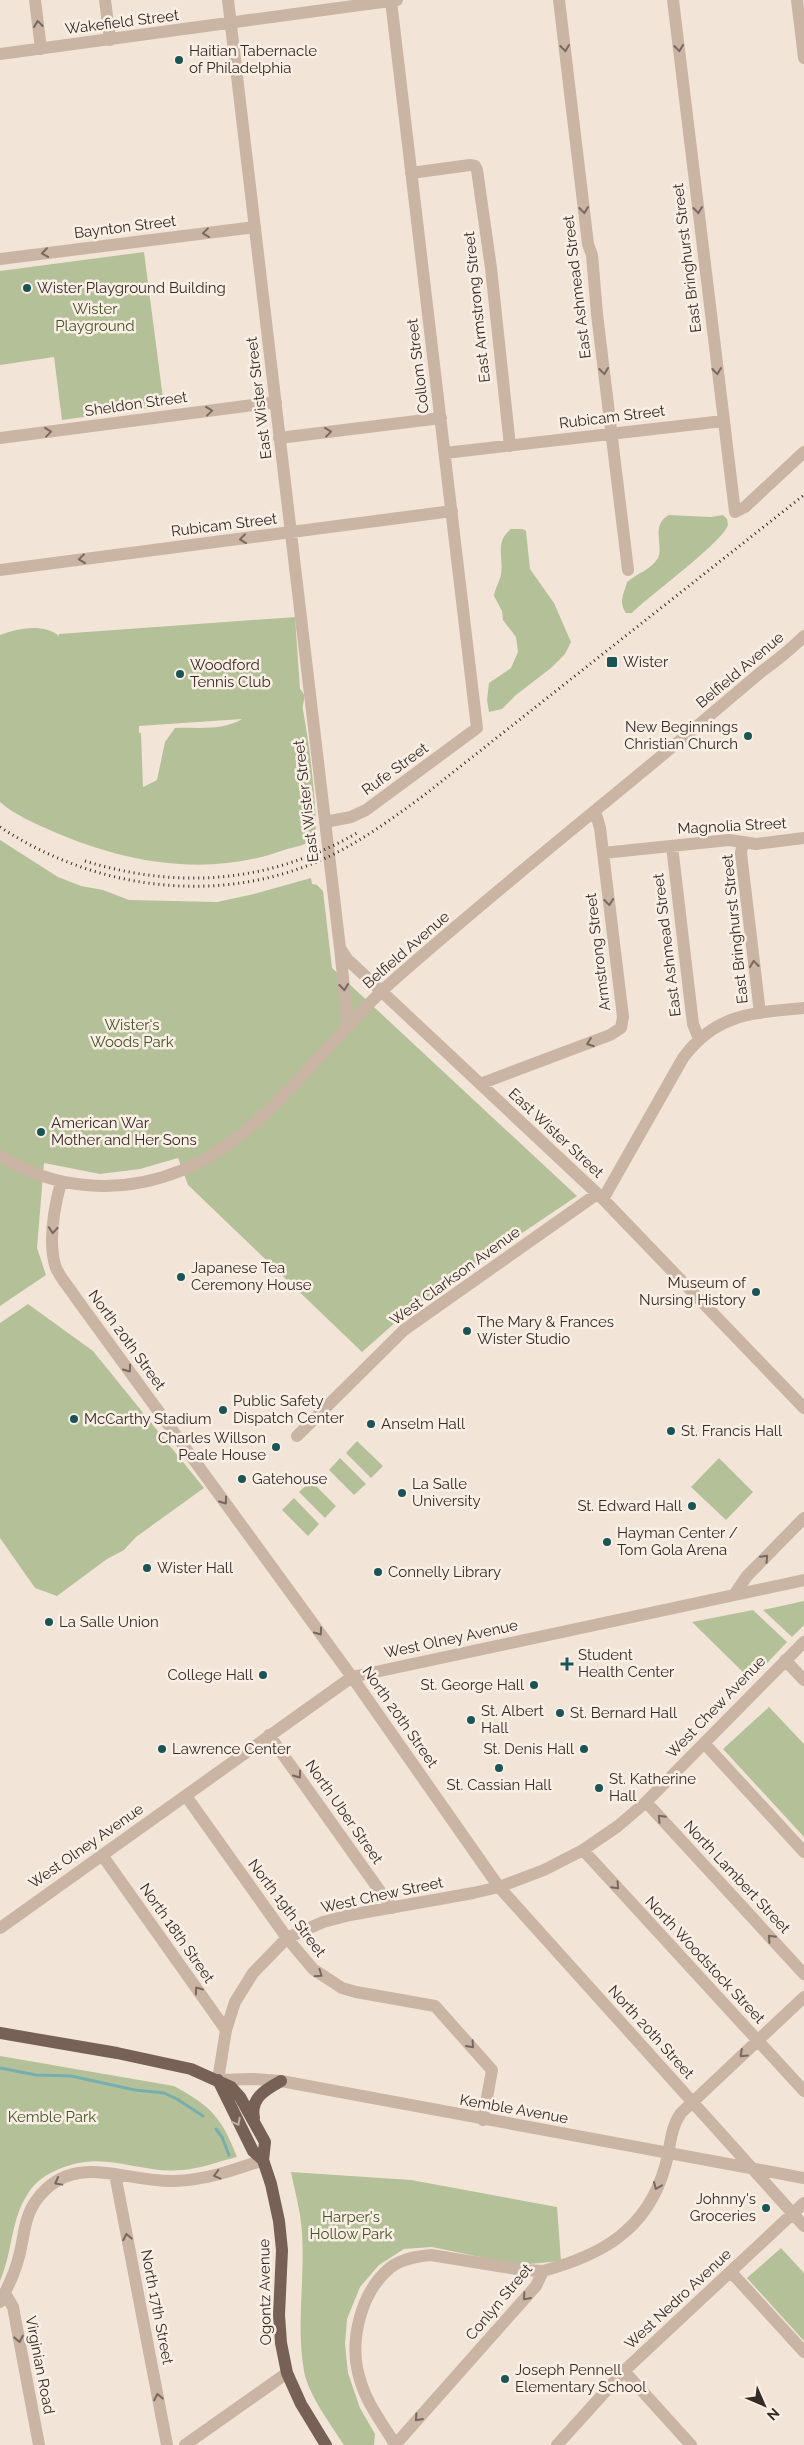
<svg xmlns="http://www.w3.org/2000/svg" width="804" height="2445" font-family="Raleway,sans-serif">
	<rect width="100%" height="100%" fill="#f2e5d8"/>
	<path fill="#b4c198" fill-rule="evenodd" d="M144,252L164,406L62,420L54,357L0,365V271Z
		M669,515L711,517L723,515L727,519L728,525C722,543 650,595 632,613H626C618,602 624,594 627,582C637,573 651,570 658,558C664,546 650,525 669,515Z
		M511,529H523L526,531L530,569L554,603L571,642L565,654L551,668L516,695L502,709L489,712L487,700L489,683L511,668L518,652L516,637L503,620L502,611L494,596C495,588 500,581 501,574C504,559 494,542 511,529Z
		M295,617L300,689C302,691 303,692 304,695C305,700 302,705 303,710C306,728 309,745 311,763C312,775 319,829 314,837C306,847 295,846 284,850C208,878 125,863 52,831C34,823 15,815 0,802V635C18,628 44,623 59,636V634ZM242,719C222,731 198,727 175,728L165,742L157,780L143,787L141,733H139V726Z
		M0,840L58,877L81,886L103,890L129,900L217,902L254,894L311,878L312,884L317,885L323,891L332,968L577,1196L414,1306L362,1352L188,1185L178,1158L140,1169L100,1174L44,1163L37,1248L46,1275L0,1306Z
		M28,1304L93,1351L204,1488L136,1537L124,1550L107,1559L57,1596L35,1588L0,1538V1323Z
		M357,1441L383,1466L371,1478L346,1453Z
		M340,1458L366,1484L354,1495L329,1470Z
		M719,1458L753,1492L726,1520L691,1487Z
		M311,1481L336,1506L325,1518L299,1492Z
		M294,1498L319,1524L308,1536L282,1510Z
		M804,1601V1625L792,1637L763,1610Z
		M753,1610L787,1642L751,1680L692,1622Z
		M769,1707L804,1744V1837L723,1749Z
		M0,2056L174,2086C211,2106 222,2118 237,2157C220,2161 200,2169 182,2170C137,2174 106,2149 59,2169C47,2174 36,2181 29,2192C10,2219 13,2252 0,2281Z
		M291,2172L411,2180L557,2207L561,2261L518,2265L432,2247L404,2249L379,2265L360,2287L347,2319L345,2344L348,2373L360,2408L375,2434L374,2445H344C331,2425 308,2394 304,2371C296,2325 305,2279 302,2233C301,2213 295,2192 291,2172Z
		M781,2248L804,2273V2341L747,2278Z"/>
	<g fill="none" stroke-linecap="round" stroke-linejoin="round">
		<path stroke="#76aeaf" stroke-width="3" d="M0,2068L36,2075L71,2076L135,2090L164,2093L177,2099L203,2116
			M216,2129L222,2137L229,2155"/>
		<path stroke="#cab4a4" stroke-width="12" d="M35,0L41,49
			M105,0L110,40
			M228,0L340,948L347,959L603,1199L804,1408
			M559,0L588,244L592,255L597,314L628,570
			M673,0L735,512L745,507L804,452
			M797,0L804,58
			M0,54L397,0
			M411,173L470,165L475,166L477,170L491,268L510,446
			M0,259L255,227
			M0,438L276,402
			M279,438L441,418
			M445,453L723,421
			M0,570L452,511
			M325,822L351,817L366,810L477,728L391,1
			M743,842L741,853L760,1013
			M672,846L693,1024L699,1039
			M603,853L729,840L756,844L804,838
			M340,948L348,1027
			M480,1084L610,1035L621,1028L623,1017L600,828L595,811
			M0,1156C55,1190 120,1195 180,1171C266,1137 326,1039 395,979C489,896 587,818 683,738C709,716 735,694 761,672C776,661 791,649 804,636
			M61,1182C54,1208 48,1239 55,1265C58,1276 70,1288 76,1298L352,1677L499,1887L804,2226
			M603,1199L683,1058C716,1013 753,1013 804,1008
			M297,1436L404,1330L597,1194
			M734,1595L747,1576L804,1518
			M804,1642L646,1802L618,1826L583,1850L544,1870L499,1887L473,1893L350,1915L323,1922L287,1938L253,1973L235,2002L226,2030L218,2080L253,2079L281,2081L804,2178
			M785,1660L804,1680
			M269,1735L392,1908
			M704,1743L804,1852
			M186,1796L287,1938L313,1969L342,1988L356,1992L435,2006L492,2070L483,2120
			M646,1802L804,1974
			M583,1850L804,2091
			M102,1855L226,2030
			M0,1928L352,1677L804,1580
			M115,2174L167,2445
			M731,2272L804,2352
			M5,2293L13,2307L39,2445
			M0,2302C7,2289 14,2275 18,2260C24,2241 23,2220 35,2202C72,2149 124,2183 175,2181C206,2180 234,2170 263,2160
			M624,2371L691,2445
			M395,2444C382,2423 365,2401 359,2376C349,2340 361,2291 391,2267C402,2259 418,2256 431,2255L523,2270L543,2271
			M185,2445L287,2373
			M395,2445L536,2286L543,2271C602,2255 647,2230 665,2167C671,2148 669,2130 681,2113L804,1997
			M557,2445L624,2371L804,2203"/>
		<path stroke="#776056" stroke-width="12" d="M0,2033L117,2053L191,2069L231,2087L240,2097L265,2142L263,2160L271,2184L279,2221L282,2250L279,2315L281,2343L287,2373L301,2404L326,2445
			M218,2080L253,2151L263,2160
			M254,2118C250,2098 265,2090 281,2081"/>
		<path stroke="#352a26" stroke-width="3" stroke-dasharray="1 4" stroke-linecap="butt" d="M0,827C97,891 223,907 330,856C363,840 393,818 423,796L804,495
			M85,861C179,890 270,883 357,833"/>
	</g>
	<defs><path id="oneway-chevron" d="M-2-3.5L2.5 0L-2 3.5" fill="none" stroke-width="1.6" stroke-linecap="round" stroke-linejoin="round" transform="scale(1.25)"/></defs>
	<g stroke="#78685f">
		<use href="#oneway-chevron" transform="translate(38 24) rotate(-97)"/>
		<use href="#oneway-chevron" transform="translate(565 48) rotate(83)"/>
		<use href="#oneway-chevron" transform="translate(679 48) rotate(83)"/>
		<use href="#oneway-chevron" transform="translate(584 210) rotate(83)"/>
		<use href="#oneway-chevron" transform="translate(698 210) rotate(83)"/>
		<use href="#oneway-chevron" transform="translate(206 233) rotate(173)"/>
		<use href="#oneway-chevron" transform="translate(45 253) rotate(172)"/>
		<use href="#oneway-chevron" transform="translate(604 371) rotate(83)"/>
		<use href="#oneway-chevron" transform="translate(717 371) rotate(83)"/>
		<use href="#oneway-chevron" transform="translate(209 411) rotate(-7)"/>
		<use href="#oneway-chevron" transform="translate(48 432) rotate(-7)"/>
		<use href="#oneway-chevron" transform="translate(328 432) rotate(-7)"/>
		<use href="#oneway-chevron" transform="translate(243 539) rotate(173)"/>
		<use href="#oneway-chevron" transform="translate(82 559) rotate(173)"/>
		<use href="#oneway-chevron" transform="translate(609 902) rotate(83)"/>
		<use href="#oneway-chevron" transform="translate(754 964) rotate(-97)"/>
		<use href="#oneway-chevron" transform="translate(344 987) rotate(84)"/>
		<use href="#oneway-chevron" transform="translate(590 1043) rotate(160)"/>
		<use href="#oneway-chevron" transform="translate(53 1230) rotate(94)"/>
		<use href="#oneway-chevron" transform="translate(128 1369) rotate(54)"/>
		<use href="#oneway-chevron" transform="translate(224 1501) rotate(54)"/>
		<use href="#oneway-chevron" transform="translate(765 1558) rotate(-47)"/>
		<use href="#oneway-chevron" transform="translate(319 1632) rotate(54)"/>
		<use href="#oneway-chevron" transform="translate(298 1775) rotate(55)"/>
		<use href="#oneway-chevron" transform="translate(661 1818) rotate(-133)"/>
		<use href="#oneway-chevron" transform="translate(616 1886) rotate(47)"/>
		<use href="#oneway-chevron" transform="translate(771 1938) rotate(-133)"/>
		<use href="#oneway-chevron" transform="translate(319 1974) rotate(35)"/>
		<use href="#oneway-chevron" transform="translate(198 1990) rotate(-125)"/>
		<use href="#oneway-chevron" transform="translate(471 2045) rotate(48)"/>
		<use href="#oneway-chevron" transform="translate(743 2054) rotate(137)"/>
		<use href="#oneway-chevron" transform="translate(217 2175) rotate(165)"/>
		<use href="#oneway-chevron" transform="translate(58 2182) rotate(151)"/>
		<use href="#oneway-chevron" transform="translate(657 2186) rotate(113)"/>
		<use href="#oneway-chevron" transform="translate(127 2237) rotate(-101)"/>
		<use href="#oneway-chevron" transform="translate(526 2297) rotate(131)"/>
		<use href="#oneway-chevron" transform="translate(19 2339) rotate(79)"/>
		<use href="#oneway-chevron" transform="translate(158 2397) rotate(-101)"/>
		<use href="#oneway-chevron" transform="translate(418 2418) rotate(132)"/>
	</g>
	<use stroke="#beafa4" href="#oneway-chevron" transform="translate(237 2122) rotate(62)"/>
	<g fill="#1a5457" stroke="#f9efe4" stroke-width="2">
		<circle cx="179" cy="60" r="5"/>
		<circle cx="27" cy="288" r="5"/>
		<rect x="606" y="656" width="12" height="12" rx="2.5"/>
		<circle cx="180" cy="674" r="5"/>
		<circle cx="748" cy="736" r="5"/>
		<circle cx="41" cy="1132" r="5"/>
		<circle cx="181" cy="1277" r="5"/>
		<circle cx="756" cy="1292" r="5"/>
		<circle cx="467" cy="1331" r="5"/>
		<circle cx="223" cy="1410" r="5"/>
		<circle cx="74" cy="1419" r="5"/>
		<circle cx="371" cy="1424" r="5"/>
		<circle cx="671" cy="1431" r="5"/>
		<circle cx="276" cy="1447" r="5"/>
		<circle cx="242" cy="1479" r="5"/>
		<circle cx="402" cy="1493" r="5"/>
		<circle cx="692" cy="1506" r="5"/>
		<circle cx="607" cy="1542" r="5"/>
		<circle cx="147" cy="1568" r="5"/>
		<circle cx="378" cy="1572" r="5"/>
		<circle cx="49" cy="1622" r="5"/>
		<path d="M564.5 1656.5h5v5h5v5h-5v5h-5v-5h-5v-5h5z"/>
		<circle cx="263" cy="1675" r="5"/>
		<circle cx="534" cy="1685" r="5"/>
		<circle cx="560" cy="1713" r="5"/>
		<circle cx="471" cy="1720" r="5"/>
		<circle cx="162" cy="1749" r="5"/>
		<circle cx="584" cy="1749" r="5"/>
		<circle cx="499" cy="1768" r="5"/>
		<circle cx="599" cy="1788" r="5"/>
		<circle cx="766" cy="2208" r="5"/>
		<circle cx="505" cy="2379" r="5"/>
	</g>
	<g text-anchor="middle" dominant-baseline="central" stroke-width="5" stroke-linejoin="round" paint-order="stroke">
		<g font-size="15" fill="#352a26" stroke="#f9efe4">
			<text transform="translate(122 22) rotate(-7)">Wakefield Street</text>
			<text transform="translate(125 227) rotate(-7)">Baynton Street</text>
			<text transform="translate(687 258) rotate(-97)">East Bringhurst Street</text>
			<text transform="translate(577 287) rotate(-97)">East Ashmead Street</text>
			<text transform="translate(477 307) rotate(-96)">East Armstrong Street</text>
			<text transform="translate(418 366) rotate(-97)">Collom Street</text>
			<text transform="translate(259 398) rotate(-97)">East Wister Street</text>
			<text transform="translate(136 404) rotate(-8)">Sheldon Street</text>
			<text transform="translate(612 417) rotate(-7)">Rubicam Street</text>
			<text transform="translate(224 525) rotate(-7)">Rubicam Street</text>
			<text transform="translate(740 670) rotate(-40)">Belfield Avenue</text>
			<text transform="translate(395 769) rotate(-36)">Rufe Street</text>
			<text transform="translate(306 801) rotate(-97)">East Wister Street</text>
			<text transform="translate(732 826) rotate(-3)">Magnolia Street</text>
			<text transform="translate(735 929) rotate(-96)">East Bringhurst Street</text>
			<text transform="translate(667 945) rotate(-97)">East Ashmead Street</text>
			<text transform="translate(406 950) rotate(-41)">Belfield Avenue</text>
			<text transform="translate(598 952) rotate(-97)">Armstrong Street</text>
			<text transform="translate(556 1133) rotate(43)">East Wister Street</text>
			<text transform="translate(455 1276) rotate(-36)">West Clarkson Avenue</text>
			<text transform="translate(127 1340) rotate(54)">North 20th Street</text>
			<text transform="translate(451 1639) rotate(-12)">West Olney Avenue</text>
			<text transform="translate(716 1707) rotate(-46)">West Chew Avenue</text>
			<text transform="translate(400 1717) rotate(55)">North 20th Street</text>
			<text transform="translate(344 1812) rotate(55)">North Uber Street</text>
			<text transform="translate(86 1846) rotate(-35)">West Olney Avenue</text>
			<text transform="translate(737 1877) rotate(47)">North Lambert Street</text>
			<text transform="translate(382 1895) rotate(-12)">West Chew Street</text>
			<text transform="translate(287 1908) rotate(53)">North 19th Street</text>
			<text transform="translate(177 1933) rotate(55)">North 18th Street</text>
			<text transform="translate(705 1960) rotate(47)">North Woodstock Street</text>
			<text transform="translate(651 2032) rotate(48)">North 20th Street</text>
			<text transform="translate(514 2109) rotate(10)">Kemble Avenue</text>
			<text transform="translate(265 2292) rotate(-91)">Ogontz Avenue</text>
			<text transform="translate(678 2299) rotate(-43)">West Nedro Avenue</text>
			<text transform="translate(499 2302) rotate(-50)">Conlyn Street</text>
			<text transform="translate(157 2307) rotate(79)">North 17th Street</text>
			<text transform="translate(40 2365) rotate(79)">Virginian Road</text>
		</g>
		<g font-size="15" fill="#352a26" stroke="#f9efe4" text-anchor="start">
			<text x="189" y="51">Haitian Tabernacle<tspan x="189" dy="17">of Philadelphia</tspan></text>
			<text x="37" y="288">Wister Playground Building</text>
			<text x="623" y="662">Wister</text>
			<text x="190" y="665">Woodford<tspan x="190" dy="17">Tennis Club</tspan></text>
			<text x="738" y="727" text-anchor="end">New Beginnings<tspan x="738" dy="17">Christian Church</tspan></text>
			<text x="51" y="1123">American War<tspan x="51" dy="17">Mother and Her Sons</tspan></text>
			<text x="191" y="1268">Japanese Tea<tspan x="191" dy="17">Ceremony House</tspan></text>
			<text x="746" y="1283" text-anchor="end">Museum of<tspan x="746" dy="17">Nursing History</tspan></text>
			<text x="477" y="1322">The Mary &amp; Frances<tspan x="477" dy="17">Wister Studio</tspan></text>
			<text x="233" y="1401">Public Safety<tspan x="233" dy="17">Dispatch Center</tspan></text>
			<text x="84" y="1419">McCarthy Stadium</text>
			<text x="381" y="1424">Anselm Hall</text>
			<text x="681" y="1431">St. Francis Hall</text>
			<text x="266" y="1438" text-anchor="end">Charles Willson<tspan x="266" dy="17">Peale House</tspan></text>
			<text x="252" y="1479">Gatehouse</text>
			<text x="412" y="1484">La Salle<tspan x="412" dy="17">University</tspan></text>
			<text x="682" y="1506" text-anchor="end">St. Edward Hall</text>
			<text x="617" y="1533">Hayman Center /<tspan x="617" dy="17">Tom Gola Arena</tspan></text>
			<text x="157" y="1568">Wister Hall</text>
			<text x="388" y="1572">Connelly Library</text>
			<text x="59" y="1622">La Salle Union</text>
			<text x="578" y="1655">Student<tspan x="578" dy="17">Health Center</tspan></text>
			<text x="253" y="1675" text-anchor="end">College Hall</text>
			<text x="524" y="1685" text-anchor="end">St. George Hall</text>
			<text x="481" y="1711">St. Albert<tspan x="481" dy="17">Hall</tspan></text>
			<text x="570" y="1713">St. Bernard Hall</text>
			<text x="172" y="1749">Lawrence Center</text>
			<text x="574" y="1749" text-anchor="end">St. Denis Hall</text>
			<text x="609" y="1779">St. Katherine<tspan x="609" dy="17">Hall</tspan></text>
			<text x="499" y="1785" text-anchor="middle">St. Cassian Hall</text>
			<text x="756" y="2199" text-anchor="end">Johnny's<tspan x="756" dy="17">Groceries</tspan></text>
			<text x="515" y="2370">Joseph Pennell<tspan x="515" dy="17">Elementary School</tspan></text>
		</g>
		<g font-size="15" fill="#455329" stroke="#f9efe4">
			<text x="95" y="309">Wister<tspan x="95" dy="17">Playground</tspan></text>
			<text x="132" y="1025">Wister's<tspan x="132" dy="17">Woods Park</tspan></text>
			<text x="52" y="2117">Kemble Park</text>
			<text x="351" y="2217">Harper's<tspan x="351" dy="17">Hollow Park</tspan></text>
		</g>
	</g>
	<g transform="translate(764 2405) rotate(135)" stroke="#f9efe4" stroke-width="4" paint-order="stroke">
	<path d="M0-4L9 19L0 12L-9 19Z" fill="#352a26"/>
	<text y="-8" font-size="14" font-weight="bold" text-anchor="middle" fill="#352a26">N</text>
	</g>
</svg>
